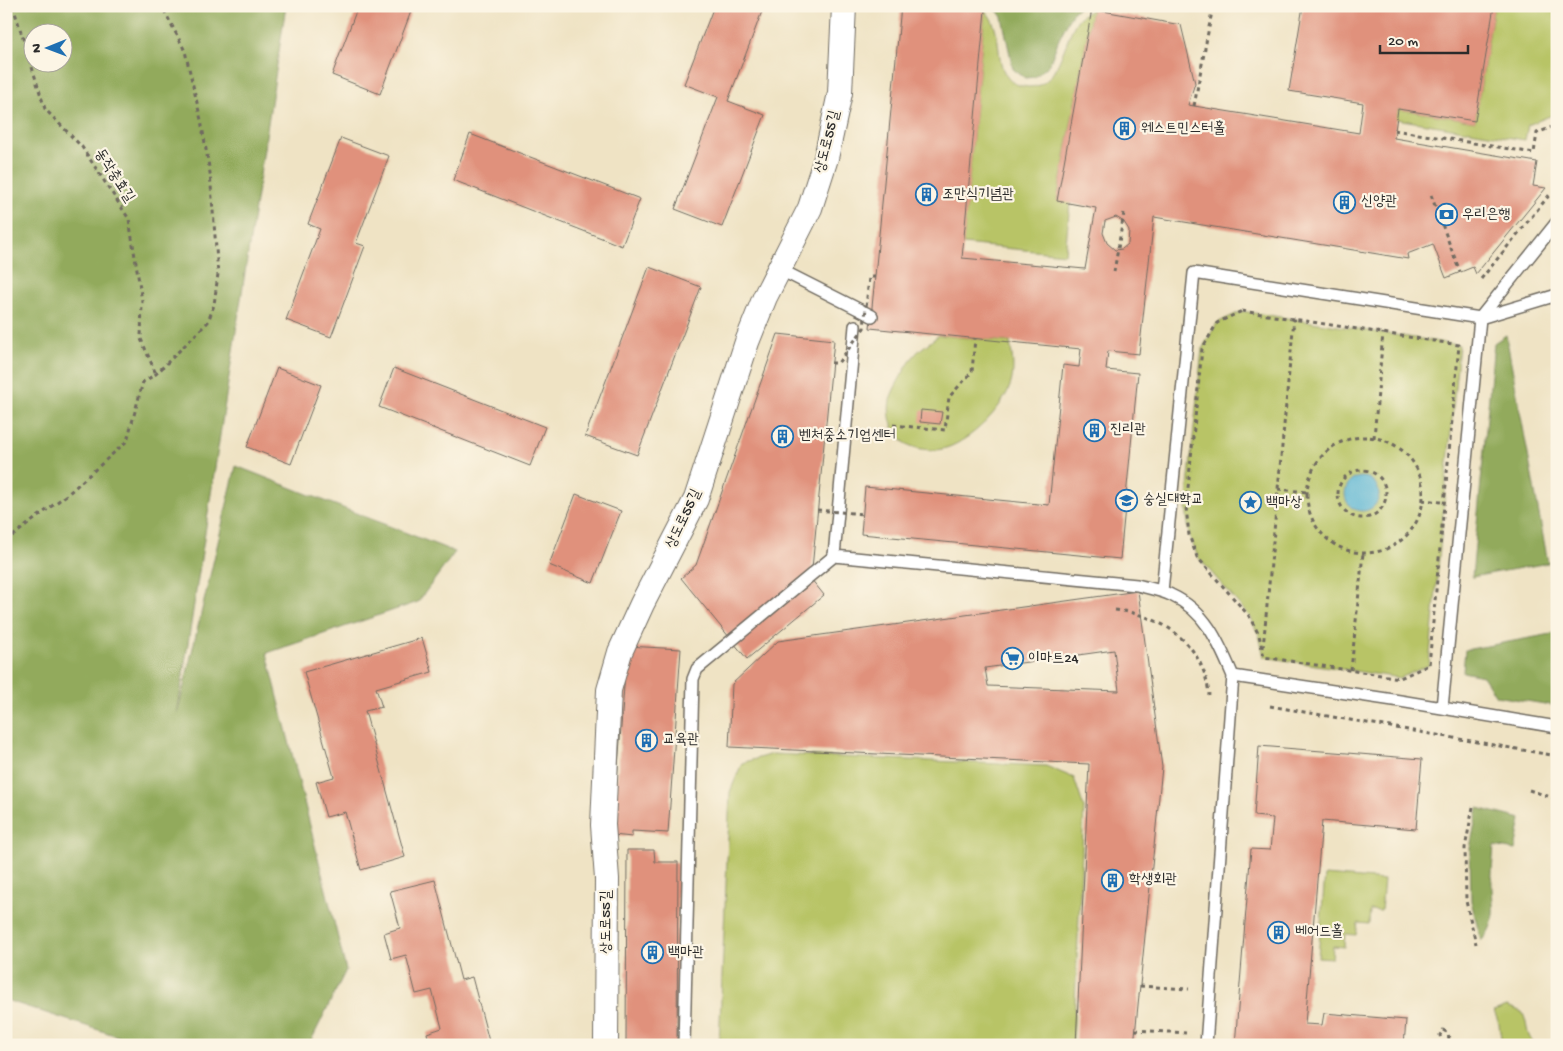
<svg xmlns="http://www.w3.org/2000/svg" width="1563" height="1051" font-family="'Gochi Hand','Poor Story',sans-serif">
	<rect width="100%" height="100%" fill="#fcf5e5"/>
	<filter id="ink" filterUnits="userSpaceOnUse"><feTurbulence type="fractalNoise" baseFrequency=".02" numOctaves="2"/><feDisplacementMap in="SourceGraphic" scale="10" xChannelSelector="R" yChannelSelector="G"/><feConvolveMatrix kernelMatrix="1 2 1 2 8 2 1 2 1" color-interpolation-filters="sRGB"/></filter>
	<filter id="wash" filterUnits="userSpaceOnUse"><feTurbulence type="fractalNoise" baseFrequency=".0096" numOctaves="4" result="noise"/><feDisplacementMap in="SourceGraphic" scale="20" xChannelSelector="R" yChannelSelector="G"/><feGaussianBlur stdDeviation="1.12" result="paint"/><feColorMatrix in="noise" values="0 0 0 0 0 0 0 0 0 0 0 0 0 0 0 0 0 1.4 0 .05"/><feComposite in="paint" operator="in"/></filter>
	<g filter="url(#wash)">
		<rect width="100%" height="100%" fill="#efe3c4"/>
		<path fill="#b8c466" stroke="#727848" d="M1494,6H1555L1557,8V113L1528,125L1525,140L1396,119L1398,109L1475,121Z
			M1092,9L1057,200L1070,203L1065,254L963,244L985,10C1003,31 995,51 1004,72C1008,80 1014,84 1022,86C1060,95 1062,39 1079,18C1082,15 1088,12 1092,9Z
			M1242,311L1459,345L1429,665L1400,678L1264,657L1259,635L1249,616L1198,557L1189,535L1186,507L1202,349L1217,323Z
			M939,335L1010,342C1012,355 1015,369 1011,383C1003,410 963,450 934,450C925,450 911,448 904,442C892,433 886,412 891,397C894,387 907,366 913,357C919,349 931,342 939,335Z
			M772,754L1046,766L1074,778L1084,808L1073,1045H719L730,792L742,763Z
			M1325,875L1384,880L1381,911L1370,910L1369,924L1358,923L1356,935L1345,934L1344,947L1333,946L1332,958L1318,957Z
			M1507,1006L1522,1012C1529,1024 1524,1033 1535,1045H1502L1499,1024L1494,1011Z"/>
		<path fill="#92aa5b" stroke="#5e6a43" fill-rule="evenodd" d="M6,6H286L177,715L236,466L455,552L418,602L267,653L346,970L309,1045H145L6,1000ZM62,32V62H32V32Z
			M994,6H1080L1072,13L1059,39L1049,65L1035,77L1025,78L1013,69L1002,17Z
			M1506,335L1548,563L1472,577L1494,343Z
			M1557,633V706L1496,696L1483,676L1463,672L1465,650Z
			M1478,808L1521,819L1515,850L1494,846C1493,861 1491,875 1492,889C1493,909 1497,925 1481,941L1471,901L1470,848Z"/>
		<path fill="#55b3d3" stroke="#406f7f" d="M1345 494a17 17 0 1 1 34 0a17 17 0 1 1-34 0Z"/>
		<g id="blocks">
			<path fill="#e0917c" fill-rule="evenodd" d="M358,6H413L380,94L332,75Z
				M714,6H764L728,101L765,115L722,227L675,209L718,97L684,84Z
				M901,6H943L985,10L962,258L1085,269L1096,208L1057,201L1092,9L1181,25L1195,83L1188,105L1359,133L1363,103L1289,91L1303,6H1494L1475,121L1398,109L1394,138L1537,162L1533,186L1546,188L1476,274L1473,267L1446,278L1433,244L1407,254L1408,259L1154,217L1139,354L1108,351L1106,370L1138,373L1120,559L861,534L865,487L1049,505L1063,365L1079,367L1081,349L870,328ZM1116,217L1124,222L1129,230L1128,244L1122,249L1115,250L1107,243L1103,233L1105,221Z
				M470,134L640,199L622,246L453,180Z
				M341,138L389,156L356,243L365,246L331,337L286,320L320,229L308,224Z
				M649,267L701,287L637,455L585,436Z
				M778,334L834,340L811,579L824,595L747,659L681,578L696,565Z
				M277,368L321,385L291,464L247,447Z
				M394,368L545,427L530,466L379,407Z
				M921,410L942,412L940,424L920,422Z
				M576,494L621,511L593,583L549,565Z
				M1138,591L1162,767L1134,1045H1076L1089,764L729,747L732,684L778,641ZM1114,650L1119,691L988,686L985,668Z
				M422,638L432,672L376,688L382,707L365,711L405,857L361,870L345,812L326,817L316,782L334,777L304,672Z
				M627,646L681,649L668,833L632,831V837L613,835Z
				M1259,746L1422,759L1416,829L1322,821L1305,1024L1322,1025L1324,1013L1406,1020L1404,1045H1235L1251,849L1270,850L1273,818L1254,816Z
				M627,850H654L655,862H678L677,1045H626Z
				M435,880L461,980L472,977L490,1045H449L448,1043L430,1045L427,1033L442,1028L432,990L416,994L406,955L391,959L384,933L400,928L390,891Z"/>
		</g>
	</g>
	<g filter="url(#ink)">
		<use href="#blocks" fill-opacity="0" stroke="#706b61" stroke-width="1"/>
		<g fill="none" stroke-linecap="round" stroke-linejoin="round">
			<defs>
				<path id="lane" d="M779,269L872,316
					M834,556L855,326
					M1162,591L1194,273L1480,318L1557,295
					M1233,676L1400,701L1557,727
					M1442,708L1480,318L1557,222
					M684,1045L693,679L697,669L834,556L1137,585C1148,588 1161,590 1171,595C1206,611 1219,643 1233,676L1206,1045"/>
				<path id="street" d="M606,1045L607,879L603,825L609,690L620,652L642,604L696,499L747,342L765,297L810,208L826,158L840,93L844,6"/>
			</defs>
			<use href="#lane" stroke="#706b61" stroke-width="14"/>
			<use href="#street" stroke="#706b61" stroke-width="26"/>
			<path stroke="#706b61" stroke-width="3" stroke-dasharray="4 4" stroke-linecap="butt" d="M13,6L45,109L82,147L129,219L142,301L141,339L156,374
				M1194,106L1213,6
				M1394,130L1534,153L1537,133L1557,125
				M1431,195L1460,272
				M1114,272L1124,213
				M1481,279L1551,193
				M1242,311L1459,345L1429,665L1400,678L1264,657L1259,635L1249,616L1197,557L1189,535L1186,507L1202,349L1217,323Z
				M893,425L945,430L949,397L972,372L975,338
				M1307 495a58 58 0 1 1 116 0a58 58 0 1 1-116 0Z
				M1374,438L1383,333
				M1338 494a24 24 0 1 1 48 0a24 24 0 1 1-48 0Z
				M1278,489L1307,492
				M1422,500L1441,502
				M6,541L69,493L127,441L143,382L156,374L208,322L214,305L218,274L210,173L201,120L185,51L162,6
				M1115,610C1163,615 1204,644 1209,695
				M1263,648L1294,319
				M1351,670L1363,553
				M1270,706L1557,756
				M1529,790L1557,799
				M1473,807L1465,848L1466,901L1476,944
				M1140,986L1189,989
				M1135,1030L1186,1033
				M1433,1044V1045
				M1442,1045L1440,1035L1443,1030L1448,1033L1450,1045"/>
			<use href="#lane" stroke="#fff" stroke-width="11"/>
			<use href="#street" stroke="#fff" stroke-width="24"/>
			<path stroke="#706b61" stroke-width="3" stroke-dasharray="4 4" stroke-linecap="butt" d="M831,363H838L864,328L869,277H875
				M817,510L863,514"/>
		</g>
	</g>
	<defs>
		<symbol id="building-ring" viewBox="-11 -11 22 22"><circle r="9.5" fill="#fcf5e5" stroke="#1f6fb2" stroke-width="1.5"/><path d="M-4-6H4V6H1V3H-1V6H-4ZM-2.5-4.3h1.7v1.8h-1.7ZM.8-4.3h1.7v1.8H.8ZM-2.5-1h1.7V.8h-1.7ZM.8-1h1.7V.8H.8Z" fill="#1f6fb2"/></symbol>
		<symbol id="bank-ring" viewBox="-11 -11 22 22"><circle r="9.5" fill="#fcf5e5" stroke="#1f6fb2" stroke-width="1.5"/><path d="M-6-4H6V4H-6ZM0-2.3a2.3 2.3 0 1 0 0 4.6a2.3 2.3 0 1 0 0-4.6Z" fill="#1f6fb2"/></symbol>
		<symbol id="university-ring" viewBox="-11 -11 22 22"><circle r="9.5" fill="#fcf5e5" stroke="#1f6fb2" stroke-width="1.5"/><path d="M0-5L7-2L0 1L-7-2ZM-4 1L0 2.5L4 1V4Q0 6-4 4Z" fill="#1f6fb2"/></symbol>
		<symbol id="sight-ring" viewBox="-11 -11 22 22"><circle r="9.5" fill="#fcf5e5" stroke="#1f6fb2" stroke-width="1.5"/><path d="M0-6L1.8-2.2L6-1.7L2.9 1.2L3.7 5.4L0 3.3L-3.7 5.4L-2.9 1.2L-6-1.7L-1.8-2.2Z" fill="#1f6fb2"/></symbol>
		<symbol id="supermarket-ring" viewBox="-11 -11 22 22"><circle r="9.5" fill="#fcf5e5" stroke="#1f6fb2" stroke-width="1.5"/><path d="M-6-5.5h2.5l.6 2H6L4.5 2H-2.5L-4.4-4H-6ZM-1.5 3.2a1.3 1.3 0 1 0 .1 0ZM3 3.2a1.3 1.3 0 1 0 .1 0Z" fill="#1f6fb2"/></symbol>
	</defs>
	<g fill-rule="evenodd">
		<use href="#building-ring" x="1112" y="116" width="25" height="25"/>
		<use href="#building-ring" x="914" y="182" width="25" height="25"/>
		<use href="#building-ring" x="1332" y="190" width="25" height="25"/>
		<use href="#bank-ring" x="1434" y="202" width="25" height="25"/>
		<use href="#building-ring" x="1082" y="418" width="25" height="25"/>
		<use href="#building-ring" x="770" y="424" width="25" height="25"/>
		<use href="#university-ring" x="1114" y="488" width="25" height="25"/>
		<use href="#sight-ring" x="1238" y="490" width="25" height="25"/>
		<use href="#supermarket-ring" x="1000" y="646" width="25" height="25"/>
		<use href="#building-ring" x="634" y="728" width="25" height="25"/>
		<use href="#building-ring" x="1100" y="868" width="25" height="25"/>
		<use href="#building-ring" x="1266" y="920" width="25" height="25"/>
		<use href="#building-ring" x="640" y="940" width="25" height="25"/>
	</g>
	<g text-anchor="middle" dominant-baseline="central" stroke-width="4.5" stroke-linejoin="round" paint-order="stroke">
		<g font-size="15" fill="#2b2b2b" stroke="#fcf5e5" text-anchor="start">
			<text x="1141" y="129">웨스트민스터홀</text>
			<text x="942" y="195">조만식기념관</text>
			<text x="1361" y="202">신양관</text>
			<text x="1462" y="215">우리은행</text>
			<text x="1110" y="430">진리관</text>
			<text x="799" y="436">벤처중소기업센터</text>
			<text x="1143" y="500">숭실대학교</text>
			<text x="1266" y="503">백마상</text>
			<text x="1028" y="659">이마트24</text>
			<text x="663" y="740">교육관</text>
			<text x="1129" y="880">학생회관</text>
			<text x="1295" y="932">베어드홀</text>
			<text x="668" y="953">백마관</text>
		</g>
		<g font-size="15" fill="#2b2b2b" stroke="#fcf5e5">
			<text transform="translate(828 142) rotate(-76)">상도로55길</text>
			<text transform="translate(114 176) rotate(57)">동작충효길</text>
			<text transform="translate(684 519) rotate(-65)">상도로55길</text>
			<text transform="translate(607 922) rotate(-90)">상도로55길</text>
		</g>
	</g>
	<rect width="1563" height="1051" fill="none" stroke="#fcf5e5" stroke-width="25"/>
	<g transform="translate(48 48) rotate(269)"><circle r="24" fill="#fcf5e5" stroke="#a8a49b"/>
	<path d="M0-4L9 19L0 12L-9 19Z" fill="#1f6fb2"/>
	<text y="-8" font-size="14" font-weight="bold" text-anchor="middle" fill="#2b2b2b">N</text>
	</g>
	<path d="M1380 45v8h88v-8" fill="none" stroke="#2b2b2b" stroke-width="2.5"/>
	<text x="1388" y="45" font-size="15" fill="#2b2b2b" stroke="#fcf5e5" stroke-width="4" paint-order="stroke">20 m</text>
</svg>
